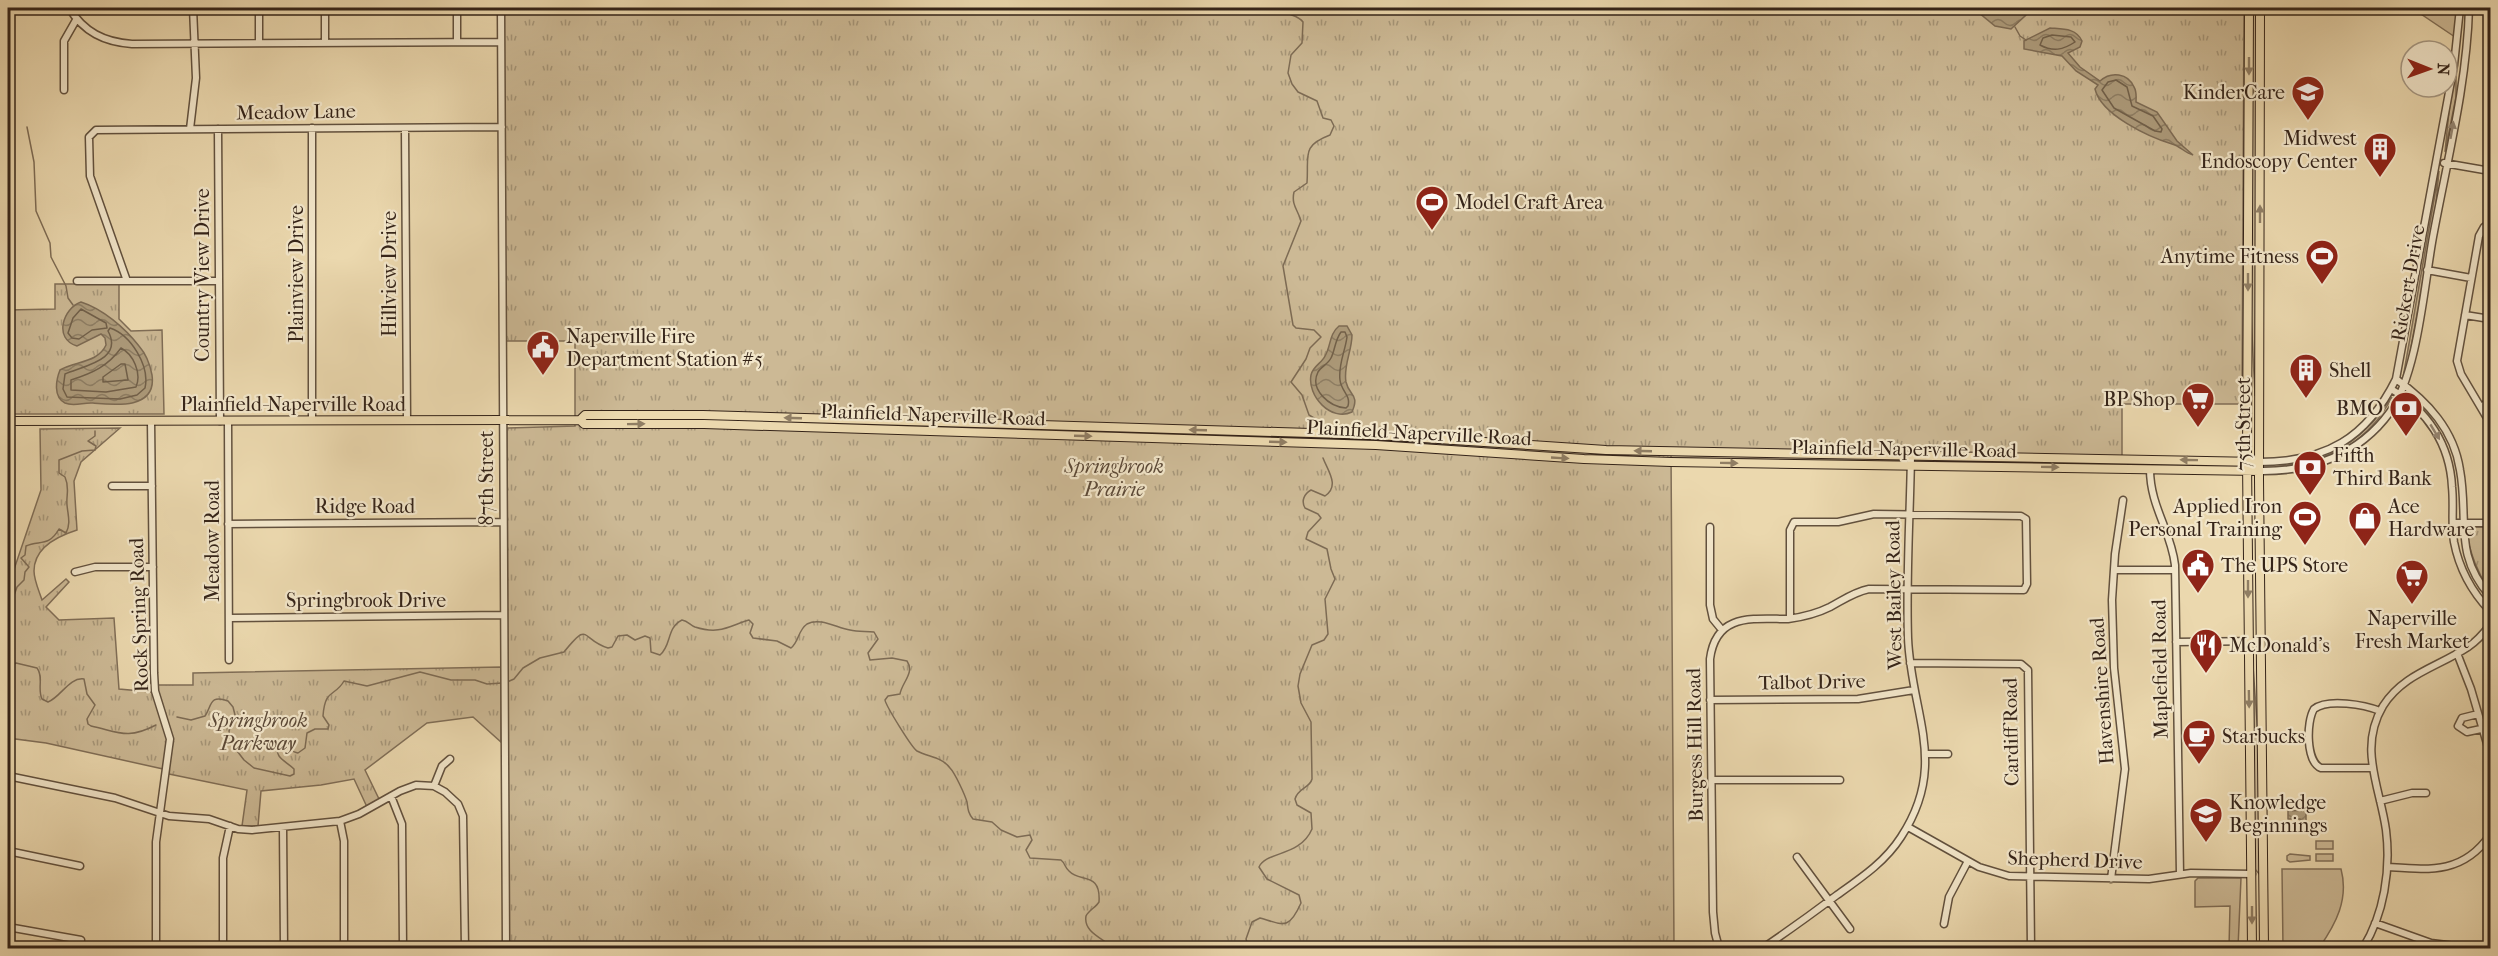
<svg xmlns="http://www.w3.org/2000/svg" width="2498" height="956" font-family="'IM FELL French Canon',serif">
	<defs>
		<pattern id="park-tufts" width="24" height="20" patternUnits="userSpaceOnUse" patternTransform="scale(1.5)"><rect width="24" height="20" fill="#ccb995"/><path d="M3 7l-1-3M5 7V3M7 7l1-3M15 17l-1-3M17 17v-4M19 17l1-3" fill="none" stroke="#a69679"/></pattern>
		<pattern id="water-waves" width="16" height="10" patternUnits="userSpaceOnUse" patternTransform="scale(1.5)"><rect width="16" height="10" fill="#ad9b7b"/><path d="M0 5q4-4 8 0t8 0" fill="none" stroke="#8e7e64"/></pattern>
	</defs>
	<rect width="100%" height="100%" fill="#ebd8ae"/>
	<filter id="stains"><feTurbulence type="fractalNoise" baseFrequency=".00333" numOctaves="4"/><feColorMatrix values="0 0 0 0 .2 0 0 0 0 .09 0 0 0 0 .02 0 0 0 .5 -.17"/></filter>
	<radialGradient id="worn" r=".72"><stop offset=".6" stop-color="#630" stop-opacity="0"/><stop offset="1" stop-color="#630" stop-opacity=".3"/></radialGradient>
	<path fill="#ccb995" stroke="#806e57" stroke-width="1.5" d="M2251,8H2258L2255,396L2251,313Z
		M2412,8H2457L2455,37Z
		M2456,71V97L2445,152L2449,111Z
		M2439,171L2435,214L2408,365L2403,378Z
		M2392,397C2372,437 2323,472 2277,467C2320,459 2339,457 2372,423C2379,415 2385,405 2392,397Z
		M1619,454L1900,459V462L1619,457Z
		M2003,461L2109,462V465L1969,463Z
		M2252,653L2259,749L2261,876L2254,868Z
		M2316,841H2333V849H2316Z
		M2290,854L2310,856V860L2290,862L2287,860V856Z
		M2316,854H2333V861H2316Z
		M2282,869H2341C2349,899 2336,924 2319,948H2283Z
		M2198,878H2241L2238,948H2229L2230,906L2195,907V881Z"/>
	<path fill="url(#park-tufts)" stroke="#806e57" stroke-width="1.5" d="M502,8H2244L2242,404H2122V456L1671,449L1674,948H509L507,428L575,426V341H506Z
		M55,284H119V319L131,331L162,330L164,414H8V310L55,309Z
		M120,428L81,462L74,481L77,530C58,536 34,547 34,571C34,580 39,591 42,600L66,579L69,582L46,607L59,620L114,618L119,689L152,692L158,685H193V673L501,667V742L473,717L427,723L365,770L379,799L367,807L354,779L321,785L261,791L258,826H242L247,790L169,774L163,769L46,743L8,738V587L41,490L40,429Z
		M2472,527H2490V592C2477,572 2471,555 2466,532Z"/>
	<path fill="url(#water-waves)" stroke="#7d6b54" stroke-width="1.5" d="M1973,8H2028L2026,15L2011,29L1995,26Z
		M2050,28C2063,29 2076,28 2082,41L2080,47L2068,53L2080,67L2100,81C2111,71 2128,73 2134,87C2137,92 2136,97 2136,102L2157,112L2177,141L2193,155C2185,153 2180,146 2172,144C2149,137 2101,115 2095,89L2098,85L2076,71L2062,56L2024,49V41Z
		M81,302C103,309 125,328 139,346C146,354 150,364 152,375C157,410 114,405 93,403C84,402 74,407 65,403C53,397 56,380 60,370C75,361 98,363 106,345L105,338L101,334L77,346C53,339 63,308 81,302Z
		M1339,326H1347L1352,335C1352,351 1343,366 1346,382C1349,396 1360,394 1352,412C1331,422 1307,396 1311,375C1313,366 1322,363 1325,356C1331,346 1329,334 1339,326Z
		M2306,810V824H2301L2300,819H2288V811Z"/>
	<g fill="none" stroke-linecap="round" stroke-linejoin="round">
		<path stroke="#71604a" stroke-width="1.5" d="M2052,35L2071,37L2075,42C2063,50 2053,52 2040,45L2043,38Z
			M2116,80L2127,87L2132,106L2153,116L2162,129L2161,132L2155,131L2114,108L2102,90L2108,82Z
			M81,309L106,323L107,328L92,330L79,339L72,338L68,333L73,318Z
			M110,328C131,335 150,366 145,388L137,395L120,399L67,397L63,389L65,374C83,366 124,360 108,331Z
			M1341,332H1345L1347,337C1345,352 1338,365 1340,380C1341,391 1351,395 1348,406L1346,408C1330,407 1309,390 1318,372C1321,367 1328,364 1331,358C1335,350 1335,340 1341,332Z
			M121,348C133,354 142,373 136,387L106,392L71,390V380C93,373 108,366 121,348Z
			M121,364H125L128,380L103,382V377Z"/>
		<path stroke="#7d6b54" stroke-width="1.5" d="M1280,8C1286,16 1298,14 1303,22L1302,43L1291,55L1288,73L1292,84L1298,92L1317,101L1323,118L1331,120L1334,126L1330,135C1301,146 1309,155 1307,183L1294,192C1291,205 1298,210 1301,221L1283,266L1293,325L1296,328L1314,330L1321,337L1310,348L1306,359L1291,382L1302,395L1309,415L1314,418
			M2015,27L2020,36L2026,40
			M27,127L34,162L36,211L50,243L51,257L66,286L68,298L73,305
			M8,618L11,616V604L17,587L24,580L25,572L29,567L21,558L25,555L26,546C39,540 49,547 59,529L66,533C71,523 68,516 67,505C66,495 70,488 65,477L59,473V460L82,451L95,450L96,446L88,441L95,436V431
			M8,668L16,663L37,668C44,677 37,689 42,699L48,702C61,697 69,677 84,679L87,694L95,705L87,719L88,724L91,726C119,732 127,740 156,725
			M507,682L514,679L523,668L540,658L564,652C590,620 580,639 608,648L612,647L618,636L627,635L635,640L645,636L650,638L651,652L660,655C672,645 666,628 682,620C688,621 690,625 695,627C720,635 729,626 749,620L753,624L750,633L753,638L777,641L791,648C799,642 798,630 807,624C820,617 837,628 850,630C858,632 866,631 874,632L878,639L868,653L870,660L892,658L907,661C915,673 902,682 900,694L888,696L885,700C886,706 912,748 917,751C928,757 942,757 950,768C955,773 965,795 967,802C968,809 968,813 973,819L992,822L1001,830L1017,837L1030,835L1032,840L1026,850L1030,858L1061,860C1065,863 1065,868 1069,871C1080,883 1101,871 1099,902C1096,907 1088,911 1086,916C1083,933 1105,939 1113,948
			M177,717L191,720L205,716C212,706 209,694 228,701L233,707L235,715L229,731L231,743L244,760L254,768L290,776L294,774V769C286,761 274,758 278,745C284,743 290,752 298,753L305,748L307,733L315,729H328L329,725L323,716C325,688 335,697 344,681L367,686L420,672L451,680H475L487,684L502,683
			M1249,948L1246,939L1252,922L1260,918C1284,925 1289,930 1301,903L1299,895L1267,879L1259,867C1266,851 1300,857 1312,829L1311,813L1297,805L1295,799C1298,788 1310,788 1312,779L1311,722L1301,703L1298,686L1300,674L1312,645L1324,640L1328,634L1325,599L1335,579L1331,569L1327,549L1306,539L1308,532L1321,518L1318,514L1305,508C1301,501 1304,494 1311,490L1325,496C1340,486 1328,471 1323,458"/>
		<defs>
			<path id="minor" d="M69,8C84,32 104,42 132,44L501,42
				M259,8V43
				M325,8V42
				M457,8V42
				M501,8L506,948
				M64,90V41L76,20
				M312,128V420
				M405,128L407,420
				M190,129L196,78L193,8
				M218,129L220,421
				M2444,163L2490,171
				M2490,223L2484,227L2479,236L2457,361L2461,374L2490,423
				M2427,270L2471,278
				M77,281H218
				M127,281L90,176L89,137L96,130L502,127
				M2465,315L2490,319
				M2396,379C2428,402 2454,430 2460,470C2469,519 2453,554 2490,596
				M2391,389C2427,410 2450,444 2452,487C2454,505 2451,524 2454,542C2459,568 2472,592 2490,611
				M2481,407L2490,401
				M151,421L154,673L155,691L170,739L156,842V948
				M228,421L229,660
				M2259,462C2326,462 2367,438 2396,379L2454,65L2460,8
				M2150,469C2150,507 2171,530 2175,565L2180,874
				M2259,471C2311,472 2359,455 2390,412C2418,373 2424,286 2433,237C2447,161 2467,84 2469,8
				M112,486H152
				M2453,523H2490
				M228,524L503,522
				M1710,527V605L1713,619L1722,630
				M2114,570H2175
				M75,572L95,567H153
				M229,618L504,615
				M2176,642L2261,641
				M2457,653L2471,689L2490,754
				M1910,663L2021,664L2028,670L2031,948
				M1710,700L1858,699L1914,690
				M2478,714L2462,718L2458,726L2467,732L2481,729
				M1926,754H1948
				M2372,768H2321C2306,762 2306,722 2314,709C2328,698 2365,705 2380,711
				M8,776L115,798L169,816L209,819L238,829L252,830L340,821L359,814L400,791L416,785L434,786L445,792L458,804L463,816L465,948
				M1712,780H1840
				M434,786L442,766L450,759
				M391,796L402,824L403,948
				M2380,801L2412,793H2426
				M340,821L344,841V948
				M283,827L284,948
				M1908,827L1979,867L2009,876L2149,879L2191,873L2252,874
				M8,851L80,866
				M1797,857L1850,929
				M2387,867C2430,870 2463,874 2490,835
				M2111,879L2125,769L2114,668L2112,600L2115,554L2123,500
				M2375,923L2431,943L2471,948
				M1944,924L1949,897L1968,861
				M8,927L81,940
				M223,948V858L230,826
				M1719,948L1715,933L1713,912L1710,659C1716,613 1752,619 1788,619C1803,617 1816,614 1830,607C1843,600 1854,592 1869,589L2024,590L2027,584L2026,519L2021,516L1874,514L1838,522H1794L1790,530V618
				M1763,948C1788,931 1813,913 1837,895C1861,878 1885,862 1901,837C1949,764 1911,714 1908,638C1906,578 1910,516 1911,456
				M2363,948C2384,914 2391,870 2386,830C2380,787 2358,748 2383,706C2403,674 2438,667 2468,647C2477,641 2484,633 2490,625"/>
			<path id="major" d="M2249,8L2247,461L2252,948
				M2260,8L2259,480L2264,948
				M580,420L585,415H703L1377,435L1606,450L2259,462
				M8,421L580,420L584,424H704L1376,445L1584,459L1671,462L2259,471"/>
		</defs>
		<use href="#minor" stroke="#62513e" stroke-width="9"/>
		<use href="#major" stroke="#352419" stroke-width="10"/>
		<use href="#minor" stroke="#f2e6ca" stroke-width="6"/>
		<use href="#major" stroke="#ebd8ae" stroke-width="8"/>
	</g>
	<defs><path id="oneway-solid" d="M-6-.8H1V-3.2L6.5 0L1 3.2V.8H-6Z" transform="scale(1.5)"/></defs>
	<g fill="#907e64">
		<use href="#oneway-solid" transform="translate(2249 66) rotate(90)"/>
		<use href="#oneway-solid" transform="translate(2260 214) rotate(-90)"/>
		<use href="#oneway-solid" transform="translate(2248 282) rotate(90)"/>
		<use href="#oneway-solid" transform="translate(793 418) rotate(-178)"/>
		<use href="#oneway-solid" transform="translate(636 424) rotate(-1)"/>
		<use href="#oneway-solid" transform="translate(1198 430) rotate(-178)"/>
		<use href="#oneway-solid" transform="translate(1083 436) rotate(2)"/>
		<use href="#oneway-solid" transform="translate(1278 442) rotate(2)"/>
		<use href="#oneway-solid" transform="translate(1643 451) rotate(-178)"/>
		<use href="#oneway-solid" transform="translate(1560 458) rotate(3)"/>
		<use href="#oneway-solid" transform="translate(2189 460) rotate(-179)"/>
		<use href="#oneway-solid" transform="translate(1729 463) rotate(1)"/>
		<use href="#oneway-solid" transform="translate(2050 467) rotate(1)"/>
		<use href="#oneway-solid" transform="translate(2248 589) rotate(90)"/>
		<use href="#oneway-solid" transform="translate(2249 699) rotate(89)"/>
		<use href="#oneway-solid" transform="translate(2252 915) rotate(90)"/>
	</g>
	<g fill="#948572">
		<use href="#oneway-solid" transform="translate(2452 130) rotate(-80)"/>
		<use href="#oneway-solid" transform="translate(2435 432) rotate(59)"/>
	</g>
	<defs>
		<symbol id="school-pin" viewBox="-11 -11 22 30"><path d="M0 17L-7.5 6A9.5 9.5 0 1 1 7.5 6Z" fill="#8f2418" stroke="#f2e6ca"/><path d="M0-5L7-2L0 1L-7-2ZM-4 1L0 2.5L4 1V4Q0 6-4 4Z" fill="#fff"/></symbol>
		<symbol id="building-pin" viewBox="-11 -11 22 30"><path d="M0 17L-7.5 6A9.5 9.5 0 1 1 7.5 6Z" fill="#8f2418" stroke="#f2e6ca"/><path d="M-4-6H4V6H1V3H-1V6H-4ZM-2.5-4.3h1.7v1.8h-1.7ZM.8-4.3h1.7v1.8H.8ZM-2.5-1h1.7V.8h-1.7ZM.8-1h1.7V.8H.8Z" fill="#fff"/></symbol>
		<symbol id="stadium-pin" viewBox="-11 -11 22 30"><path d="M0 17L-7.5 6A9.5 9.5 0 1 1 7.5 6Z" fill="#8f2418" stroke="#f2e6ca"/><path d="M0-5a6.5 5 0 1 0 0 10a6.5 5 0 1 0 0-10ZM-3.5-1.8h7v3.6h-7Z" fill="#fff"/></symbol>
		<symbol id="civic-pin" viewBox="-11 -11 22 30"><path d="M0 17L-7.5 6A9.5 9.5 0 1 1 7.5 6Z" fill="#8f2418" stroke="#f2e6ca"/><path d="M-.6-6.5H3V-4.5H.6V-3L4-1V1h2V6H-6V1h2V-1L-.6-3ZM-1.2 2.5V6h2.4V2.5Z" fill="#fff"/></symbol>
		<symbol id="supermarket-pin" viewBox="-11 -11 22 30"><path d="M0 17L-7.5 6A9.5 9.5 0 1 1 7.5 6Z" fill="#8f2418" stroke="#f2e6ca"/><path d="M-6-5.5h2.5l.6 2H6L4.5 2H-2.5L-4.4-4H-6ZM-1.5 3.2a1.3 1.3 0 1 0 .1 0ZM3 3.2a1.3 1.3 0 1 0 .1 0Z" fill="#fff"/></symbol>
		<symbol id="bank-pin" viewBox="-11 -11 22 30"><path d="M0 17L-7.5 6A9.5 9.5 0 1 1 7.5 6Z" fill="#8f2418" stroke="#f2e6ca"/><path d="M-6-4H6V4H-6ZM0-2.3a2.3 2.3 0 1 0 0 4.6a2.3 2.3 0 1 0 0-4.6Z" fill="#fff"/></symbol>
		<symbol id="shop-pin" viewBox="-11 -11 22 30"><path d="M0 17L-7.5 6A9.5 9.5 0 1 1 7.5 6Z" fill="#8f2418" stroke="#f2e6ca"/><path d="M-5-2.5h2.3a2.7 3.5 0 0 1 5.4 0H5L5.5 6h-11ZM-1.5-2.5h3a1.5 2.3 0 0 0-3 0Z" fill="#fff"/></symbol>
		<symbol id="restaurant-pin" viewBox="-11 -11 22 30"><path d="M0 17L-7.5 6A9.5 9.5 0 1 1 7.5 6Z" fill="#8f2418" stroke="#f2e6ca"/><path d="M-5-6h1v4h1v-4h1v4h1v-4h1v5L-1.5 .5V6h-2V.5L-5-1ZM5-6V6H3V1.5H1.5Q1.5-4 5-6Z" fill="#fff"/></symbol>
		<symbol id="cafe-pin" viewBox="-11 -11 22 30"><path d="M0 17L-7.5 6A9.5 9.5 0 1 1 7.5 6Z" fill="#8f2418" stroke="#f2e6ca"/><path d="M-5.5-4.5H6V0H3Q3 3.5 0 3.5H-2.5Q-5.5 3.5-5.5 0ZM3-3.2v2h1.7v-2ZM-6 4.5H4V6H-6Z" fill="#fff"/></symbol>
	</defs>
	<g fill-rule="evenodd">
		<use href="#school-pin" x="2289" y="73" width="38" height="52"/>
		<use href="#building-pin" x="2361" y="130" width="38" height="52"/>
		<use href="#stadium-pin" x="1413" y="183" width="38" height="52"/>
		<use href="#stadium-pin" x="2303" y="237" width="38" height="52"/>
		<use href="#civic-pin" x="524" y="328" width="38" height="52"/>
		<use href="#building-pin" x="2287" y="351" width="38" height="52"/>
		<use href="#supermarket-pin" x="2179" y="380" width="38" height="52"/>
		<use href="#bank-pin" x="2387" y="389" width="38" height="52"/>
		<use href="#bank-pin" x="2291" y="448" width="38" height="52"/>
		<use href="#stadium-pin" x="2286" y="498" width="38" height="52"/>
		<use href="#shop-pin" x="2346" y="499" width="38" height="52"/>
		<use href="#civic-pin" x="2179" y="546" width="38" height="52"/>
		<use href="#supermarket-pin" x="2393" y="557" width="38" height="52"/>
		<use href="#restaurant-pin" x="2187" y="626" width="38" height="52"/>
		<use href="#cafe-pin" x="2180" y="717" width="38" height="52"/>
		<use href="#school-pin" x="2187" y="795" width="38" height="52"/>
	</g>
	<g text-anchor="middle" dominant-baseline="central" stroke-width="4.5" stroke-linejoin="round" paint-order="stroke">
		<g font-size="20" fill="#352419" stroke="#f2e6ca" text-anchor="start">
			<text x="2285" y="92" text-anchor="end">KinderCare</text>
			<text x="2357" y="138" text-anchor="end">Midwest<tspan x="2357" dy="23">Endoscopy Center</tspan></text>
			<text x="1455" y="202">Model Craft Area</text>
			<text x="2299" y="256" text-anchor="end">Anytime Fitness</text>
			<text x="566" y="336">Naperville Fire<tspan x="566" dy="23">Department Station #5</tspan></text>
			<text x="2329" y="370">Shell</text>
			<text x="2175" y="399" text-anchor="end">BP Shop</text>
			<text x="2383" y="408" text-anchor="end">BMO</text>
			<text x="2333" y="455">Fifth<tspan x="2333" dy="23">Third Bank</tspan></text>
			<text x="2282" y="506" text-anchor="end">Applied Iron<tspan x="2282" dy="23">Personal Training</tspan></text>
			<text x="2388" y="506">Ace<tspan x="2388" dy="23">Hardware</tspan></text>
			<text x="2221" y="565">The UPS Store</text>
			<text x="2412" y="618" text-anchor="middle">Naperville<tspan x="2412" dy="23">Fresh Market</tspan></text>
			<text x="2229" y="645">McDonald's</text>
			<text x="2222" y="736">Starbucks</text>
			<text x="2229" y="802">Knowledge<tspan x="2229" dy="23">Beginnings</tspan></text>
		</g>
		<g font-size="20" fill="#352419" stroke="#f2e6ca">
			<text transform="translate(296 112) rotate(-1)">Meadow Lane</text>
			<text transform="translate(296 274) rotate(-90)">Plainview Drive</text>
			<text transform="translate(389 274) rotate(-90)">Hillview Drive</text>
			<text transform="translate(202 275) rotate(-90)">Country View Drive</text>
			<text transform="translate(2408 283) rotate(-80)">Rickert Drive</text>
			<text x="293" y="404">Plainfield-Naperville Road</text>
			<text transform="translate(933 415) rotate(2)">Plainfield-Naperville Road</text>
			<text transform="translate(2243 424) rotate(-90)">75th Street</text>
			<text transform="translate(1419 433) rotate(3)">Plainfield-Naperville Road</text>
			<text transform="translate(1904 449) rotate(1)">Plainfield-Naperville Road</text>
			<text transform="translate(486 478) rotate(-90)">87th Street</text>
			<text x="365" y="506">Ridge Road</text>
			<text transform="translate(212 541) rotate(-90)">Meadow Road</text>
			<text transform="translate(1894 595) rotate(-91)">West Bailey Road</text>
			<text x="366" y="600">Springbrook Drive</text>
			<text transform="translate(139 615) rotate(-92)">Rock Spring Road</text>
			<text transform="translate(2160 669) rotate(-91)">Maplefield Road</text>
			<text transform="translate(1812 682) rotate(-1)">Talbot Drive</text>
			<text transform="translate(2102 691) rotate(-94)">Havenshire Road</text>
			<text transform="translate(2011 732) rotate(-91)">Cardiff Road</text>
			<text transform="translate(1695 745) rotate(-91)">Burgess Hill Road</text>
			<text transform="translate(2075 860) rotate(2)">Shepherd Drive</text>
		</g>
		<g font-size="20" font-style="italic" fill="#5b4938" stroke="#f2e6ca">
			<text x="1114" y="466">Springbrook<tspan x="1114" dy="23">Prairie</tspan></text>
			<text x="258" y="720">Springbrook<tspan x="258" dy="23">Parkway</tspan></text>
		</g>
	</g>
	<rect width="2498" height="956" fill="none" stroke="#ebd8ae" stroke-width="30"/>
	<rect x="9" y="9" width="2480" height="938" fill="none" stroke="#352419" stroke-width="3"/>
	<rect x="15" y="15" width="2468" height="926" fill="none" stroke="#352419" stroke-width="1.5"/>
	<g transform="translate(2429 69) rotate(91)"><circle r="28" fill="#f2e6ca" stroke="#a69883" stroke-width="1.5"/>
	<path d="M0-4.5L10 22L0 15L-10 22Z" fill="#8f2418"/>
	<text y="-9" font-size="16" font-weight="bold" text-anchor="middle" fill="#352419">N</text>
	</g>
	<rect width="100%" height="100%" filter="url(#stains)"/>
	<rect width="100%" height="100%" fill="url(#worn)"/>
</svg>
